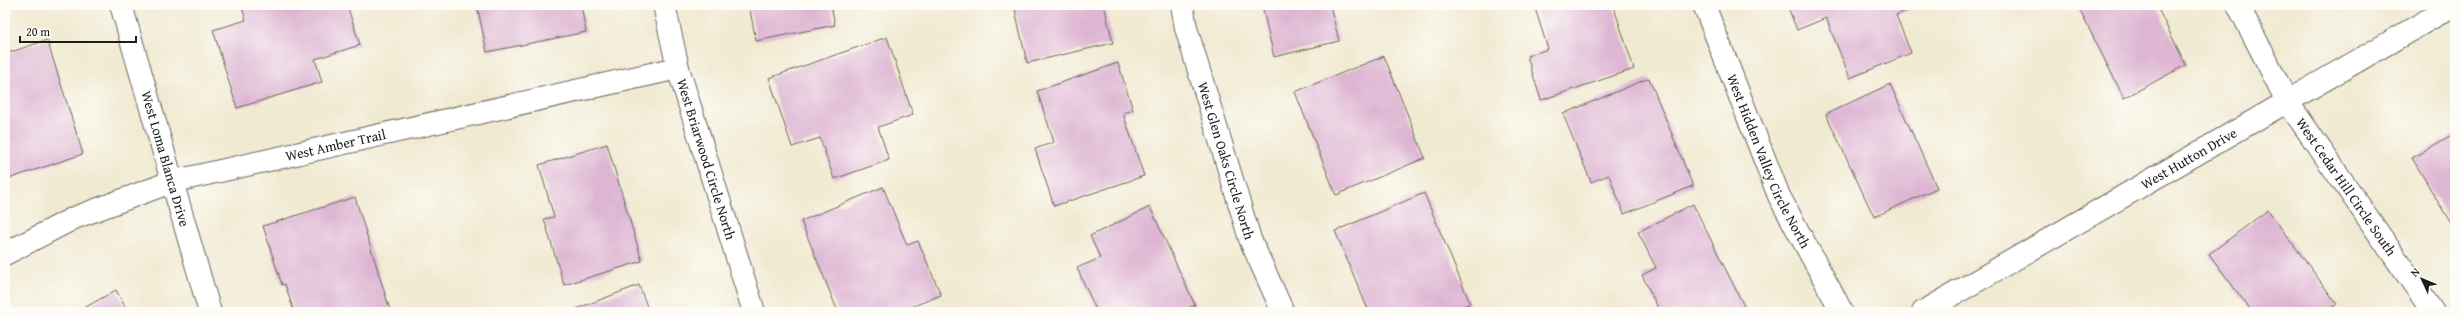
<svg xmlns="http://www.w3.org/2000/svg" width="2460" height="317" font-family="'Gentium Book Plus',serif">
	<rect width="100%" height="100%" fill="#fdfcf7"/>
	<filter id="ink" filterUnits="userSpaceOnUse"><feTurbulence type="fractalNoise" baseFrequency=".025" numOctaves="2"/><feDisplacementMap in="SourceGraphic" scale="8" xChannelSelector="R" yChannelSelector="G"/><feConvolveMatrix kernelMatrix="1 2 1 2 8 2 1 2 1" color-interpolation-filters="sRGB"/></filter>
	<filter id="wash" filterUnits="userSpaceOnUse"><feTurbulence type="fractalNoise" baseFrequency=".012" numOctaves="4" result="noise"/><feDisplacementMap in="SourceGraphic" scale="16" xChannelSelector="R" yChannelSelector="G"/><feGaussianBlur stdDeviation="0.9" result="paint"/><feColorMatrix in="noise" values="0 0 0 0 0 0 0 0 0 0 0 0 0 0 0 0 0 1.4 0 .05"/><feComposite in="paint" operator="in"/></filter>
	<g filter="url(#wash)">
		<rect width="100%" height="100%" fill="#f1ead2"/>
		<g id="blocks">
			<path fill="#deb6d3" d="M241,5H347L360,45L315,59L322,82L237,108L213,30L246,20Z
				M477,5H581L586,32L487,52Z
				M749,5H831L835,25L756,41Z
				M1014,5H1104L1113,43L1027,63Z
				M1262,5H1330L1339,41L1274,57Z
				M1534,5H1613L1634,69L1541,100L1527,56L1548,49Z
				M1787,5H1921L1896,15L1911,53L1850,78L1826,18L1797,30Z
				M2077,5H2156L2186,65L2124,98Z
				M887,37L913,115L878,127L889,160L834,179L820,138L792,147L769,78Z
				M47,40L83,154L5,180V54Z
				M1384,56L1425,158L1336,195L1295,92Z
				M1118,63L1133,110L1123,113L1144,176L1054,206L1035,149L1054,142L1037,91Z
				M1649,78L1693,186L1624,214L1609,175L1591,182L1563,114Z
				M1890,84L1937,188L1874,217L1826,114Z
				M2455,133V225L2453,227L2412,158Z
				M607,144L642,261L564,285L544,219L554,217L539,165Z
				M883,187L907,245L918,241L941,295L899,312H838L801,221Z
				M1424,193L1470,303L1450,312H1369L1335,231Z
				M355,197L390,310L294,312L285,284L282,285L263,226Z
				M1693,204L1747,312H1660L1642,275L1656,268L1638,232Z
				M1150,207L1195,305L1181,312H1097L1077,268L1100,258L1090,236Z
				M2268,210L2337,304L2326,312H2252L2209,254Z
				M639,285L649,312H568Z
				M116,290L128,312H77Z"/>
		</g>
	</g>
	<g filter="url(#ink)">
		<use href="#blocks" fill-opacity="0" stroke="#67645c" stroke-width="1"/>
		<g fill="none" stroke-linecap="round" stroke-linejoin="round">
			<defs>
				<g id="minor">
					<path id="s1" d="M121,5L210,312"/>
					<path id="s2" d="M664,5L678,68L754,312"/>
					<path id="s3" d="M1182,5L1186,28L1250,239L1283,312"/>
					<path id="s4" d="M1704,5L1779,196L1842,312"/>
					<path id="s5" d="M2238,5L2287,101L2433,312"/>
					<path id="s6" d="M5,254L74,218L171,182L678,68"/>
					<path id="s7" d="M1923,312L2454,5"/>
				</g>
			</defs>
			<use href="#minor" stroke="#67645c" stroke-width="24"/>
			<use href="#minor" stroke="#fff" stroke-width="22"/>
		</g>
	</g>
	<g text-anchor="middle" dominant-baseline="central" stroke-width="4" stroke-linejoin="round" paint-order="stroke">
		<g font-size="14" fill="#1c1c1c" stroke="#fdfcf7">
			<text stroke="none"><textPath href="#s6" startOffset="350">West Amber Trail</textPath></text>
			<text stroke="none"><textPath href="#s7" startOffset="307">West Hutton Drive</textPath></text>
			<text stroke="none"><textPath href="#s1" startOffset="160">West Loma Blanca Drive</textPath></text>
			<text stroke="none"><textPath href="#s2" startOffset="160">West Briarwood Circle North</textPath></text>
			<text stroke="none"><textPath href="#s3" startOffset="162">West Glen Oaks Circle North</textPath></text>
			<text stroke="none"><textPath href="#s4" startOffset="169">West Hidden Valley Circle North</textPath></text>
			<text stroke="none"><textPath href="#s5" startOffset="212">West Cedar Hill Circle South</textPath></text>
		</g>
	</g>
	<rect width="2460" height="317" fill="none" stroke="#fdfcf7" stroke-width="20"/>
	<g transform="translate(2422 279) rotate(314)" stroke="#fdfcf7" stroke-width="3" paint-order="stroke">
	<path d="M0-3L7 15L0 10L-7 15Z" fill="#1c1c1c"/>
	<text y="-6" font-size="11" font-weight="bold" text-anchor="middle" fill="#1c1c1c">N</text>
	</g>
	<path d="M20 36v6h116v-6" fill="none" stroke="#1c1c1c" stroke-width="2"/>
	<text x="26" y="36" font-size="12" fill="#1c1c1c" stroke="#fdfcf7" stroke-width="3" paint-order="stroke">20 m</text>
</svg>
